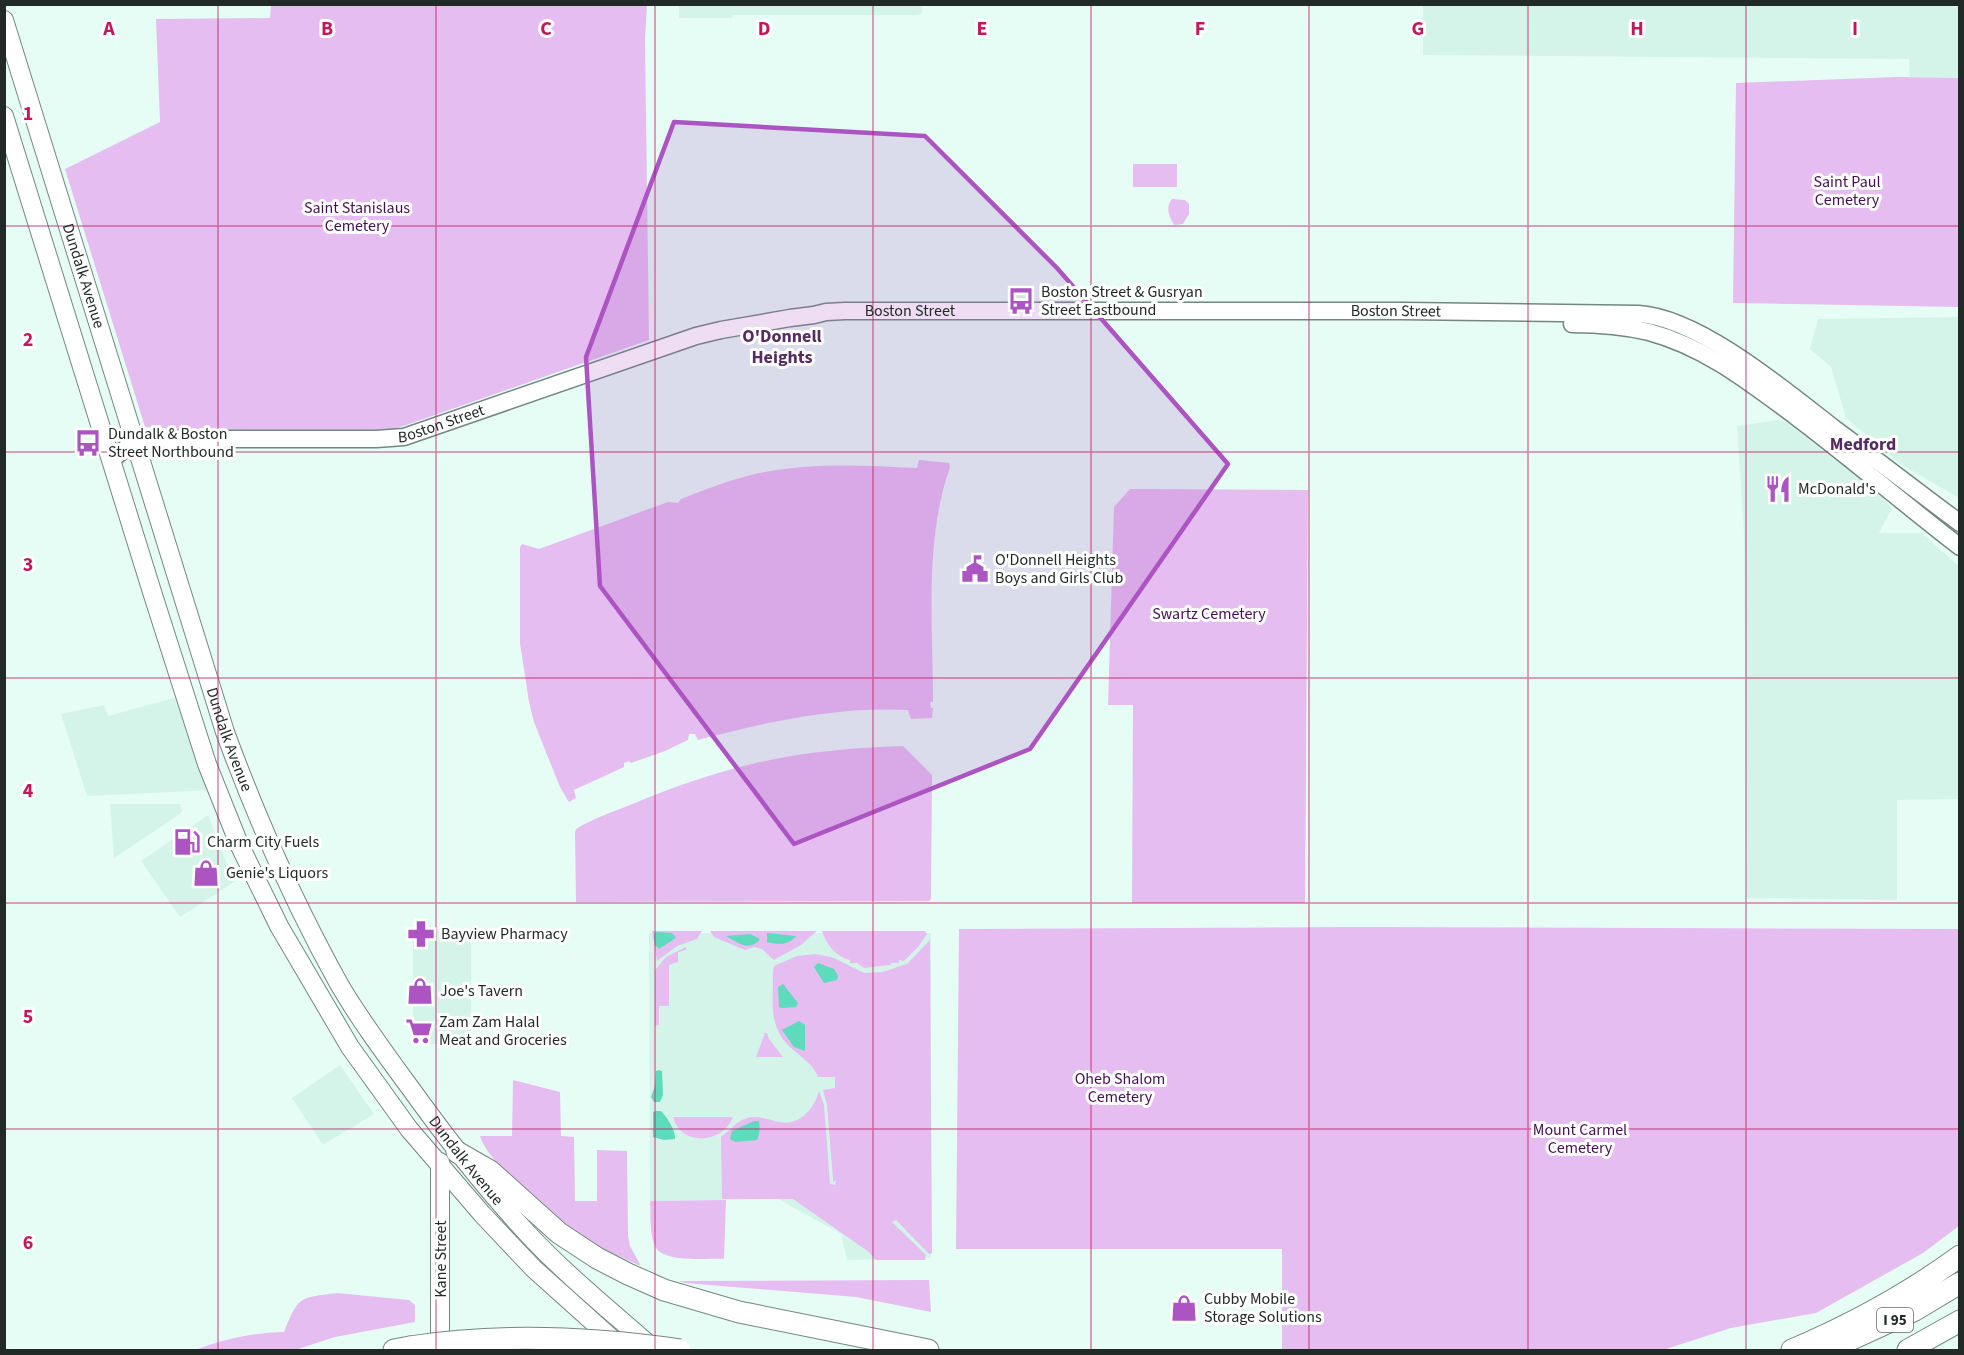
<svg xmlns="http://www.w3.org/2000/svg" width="1964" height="1355" font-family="'Source Sans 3',sans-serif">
	<rect width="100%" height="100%" fill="#e6fdf5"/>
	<path fill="#d4f4ea" d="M679,5L922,4V13L918,15H733L732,18H679Z
		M1423,5H1959V78L1910,77L1909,59L1423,55Z
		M1959,317H1960L1959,498L1902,465L1846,418L1831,367L1810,349L1818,319Z
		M1778,420L1786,422L1882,496L1892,508L1879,533H1921L1959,566V799L1897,800V900L1747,898L1744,534L1737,426Z
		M177,697L212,790L87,796L61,714L104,705L108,716Z
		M110,804H180L182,810L180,814L114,858Z
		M208,815L234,882L180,917L141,861Z
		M413,929H471V1044H413Z
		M649,933H931V1258L847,1260L841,1234L778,1199L650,1201Z
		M340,1065L374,1114L323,1145L292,1098Z"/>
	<path fill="#e5bdf1" d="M271,4L647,5L645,39L649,340L392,430L258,431L180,430L145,427L65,169L160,122L156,19L270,18Z
		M1898,77L1959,78V307L1733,303L1736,83Z
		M1133,164H1177V187H1133Z
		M1172,199L1185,200L1189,204V214L1183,224L1174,225C1169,216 1165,208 1172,199Z
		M919,460L949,463L950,467C924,542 933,624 933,702H930L931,708H933L932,718L911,719L908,710C838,706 765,722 698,740L695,734H689L688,740L665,751L631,763L629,761L624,763V767L574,790L576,798L569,802L560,787L534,722L529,702L520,643V547L522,544L539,549L668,502L678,503L681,499C704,490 727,481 751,475C806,462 861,465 917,468Z
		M1130,489L1308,490L1305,903H1132L1133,705H1108L1114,507Z
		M903,746L932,775L931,899L929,901L576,902L575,832L576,829C594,818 615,811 635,803C697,777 763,757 830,751C854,748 879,747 903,746Z
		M1355,927L1959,929V1226L1923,1253L1816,1313L1731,1328L1663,1350H1282V1249H956L959,929Z
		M652,931H702L697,939L677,946L657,961Z
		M710,931H817L801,945L774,960L762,949L754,947L745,950L714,937Z
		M822,931H925L927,934L918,947L904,961L899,960V963H891L890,965L864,968L857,963H850V960C836,957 826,944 822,931Z
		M930,940L932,1253L929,1254L896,1220L892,1222L926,1255L925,1260H876L869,1252L793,1199H722L721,1137C730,1131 736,1121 747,1118C759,1115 768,1120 779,1122C800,1126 814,1109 819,1091L824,1105L830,1184L835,1185L836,1181L833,1182V1179L827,1105L823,1090L835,1088V1077H818C812,1062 800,1057 790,1047C771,1029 772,1008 773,985C773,978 772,973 774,966L797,956L816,954L834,958L864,973L882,972L907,964Z
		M686,947V950L678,952V962L669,965V1006H659V1025L655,1026V970L666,957Z
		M765,1033H767L769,1039L783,1057H756Z
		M513,1080L560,1092L561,1136L574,1137L575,1201H597V1150L627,1151L628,1235L630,1246L641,1266C626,1259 609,1253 595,1244C565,1226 490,1169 480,1136H512Z
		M673,1117H733C723,1144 681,1147 673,1117Z
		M726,1200L724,1259C708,1258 666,1263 656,1248C649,1236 651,1214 650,1201Z
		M929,1280L931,1312L856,1297L685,1283L679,1281Z
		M337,1293L409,1300L415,1305V1322L335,1337L295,1350H195C226,1338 252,1333 284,1332C299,1296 298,1298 337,1293Z"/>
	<path fill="#5edabc" d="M656,932L672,933L676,938L659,949L655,945L654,935Z
		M767,933L796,936C790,945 777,945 767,942Z
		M750,934L760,939C750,952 738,943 726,936Z
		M818,963L834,969L838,976L837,980L824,983L814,967Z
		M783,984L798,1003L796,1007L782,1008L779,1007L778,987Z
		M799,1021L805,1025V1051L794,1047L782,1030Z
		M659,1070L662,1071L663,1095L660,1102H654L651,1097L655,1086L656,1071Z
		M656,1111H661C667,1117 676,1131 675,1139L664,1140L653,1137V1112Z
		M754,1121H759C760,1128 760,1133 757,1140L736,1142L730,1139L732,1131Z"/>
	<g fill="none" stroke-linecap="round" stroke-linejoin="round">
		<defs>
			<g id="secondary">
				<path d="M1572,324C1597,324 1624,326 1649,332C1705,347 1749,382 1795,416C1851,458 1904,504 1960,547"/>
				<path id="s1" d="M111,460L135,441L150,439H376L404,437L696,336L721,330L790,318L814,315L826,312L845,311H1402L1639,314C1700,318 1787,392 1835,429C1877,460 1918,492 1960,523"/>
			</g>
			<g id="primary">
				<path id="s2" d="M4,20L225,732C257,819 294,903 339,984C360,1020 386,1055 411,1089C447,1139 485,1188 527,1233C566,1275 612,1312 655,1350"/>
				<path d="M4,116L153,595L207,764L239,844L279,926L350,1047L409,1129L482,1214L533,1268L621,1347"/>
				<path d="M440,1162V1350"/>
			</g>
			<path id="motorway" d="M457,1152L490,1171L559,1233L597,1258L628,1274L664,1290L739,1312L928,1350
				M394,1350L410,1347
				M1792,1350C1851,1325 1908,1294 1960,1256
				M1828,1350L1915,1310L1960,1283
				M1908,1350L1960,1321"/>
		</defs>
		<use href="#secondary" stroke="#728781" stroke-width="19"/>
		<use href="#primary" stroke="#728781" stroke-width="20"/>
		<use href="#motorway" stroke="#728781" stroke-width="23"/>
		<use href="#secondary" stroke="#fff" stroke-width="16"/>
		<use href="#primary" stroke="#fff" stroke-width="18"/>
		<use href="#motorway" stroke="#fff" stroke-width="21"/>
		<defs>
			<path id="motorway-bridge" d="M410,1347C500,1333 590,1337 680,1350"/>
		</defs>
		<use href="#motorway-bridge" stroke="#728781" stroke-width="23" stroke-linecap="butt"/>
		<use href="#motorway-bridge" stroke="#fff" stroke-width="21"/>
	</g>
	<path fill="#ab54c2" fill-opacity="0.2" stroke="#ab54c2" stroke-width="4.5" stroke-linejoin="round" d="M674,122L925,136L1057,268L1228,464L1030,749L794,844L600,586L586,357Z"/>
	<path fill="none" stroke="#c2185b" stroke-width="1.5" stroke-opacity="0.55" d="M218,4V1350M436,4V1350M655,4V1350M873,4V1350M1091,4V1350M1309,4V1350M1528,4V1350M1746,4V1350M4,226H1960M4,452H1960M4,678H1960M4,903H1960M4,1129H1960"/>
	<defs>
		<symbol id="bus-bare" viewBox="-9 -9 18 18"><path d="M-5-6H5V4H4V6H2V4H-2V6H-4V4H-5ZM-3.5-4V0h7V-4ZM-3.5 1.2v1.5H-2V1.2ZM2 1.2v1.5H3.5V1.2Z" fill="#ab54c2" stroke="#fff" stroke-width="2.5" paint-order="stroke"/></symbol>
		<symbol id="restaurant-bare" viewBox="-9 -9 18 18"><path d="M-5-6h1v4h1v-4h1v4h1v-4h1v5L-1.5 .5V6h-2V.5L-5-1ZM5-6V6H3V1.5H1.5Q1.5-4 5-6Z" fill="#ab54c2" stroke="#fff" stroke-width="2.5" paint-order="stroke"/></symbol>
		<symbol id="civic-bare" viewBox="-9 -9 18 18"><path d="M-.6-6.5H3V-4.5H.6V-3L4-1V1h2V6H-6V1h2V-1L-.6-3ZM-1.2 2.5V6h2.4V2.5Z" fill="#ab54c2" stroke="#fff" stroke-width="2.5" paint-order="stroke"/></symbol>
		<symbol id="fuel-bare" viewBox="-9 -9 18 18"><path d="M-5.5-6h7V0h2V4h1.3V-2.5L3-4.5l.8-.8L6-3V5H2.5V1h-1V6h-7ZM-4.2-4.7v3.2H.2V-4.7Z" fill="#ab54c2" stroke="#fff" stroke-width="2.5" paint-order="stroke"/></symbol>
		<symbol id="shop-bare" viewBox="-9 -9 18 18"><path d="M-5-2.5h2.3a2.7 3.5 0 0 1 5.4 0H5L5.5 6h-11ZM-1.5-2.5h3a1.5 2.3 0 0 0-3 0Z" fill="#ab54c2" stroke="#fff" stroke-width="2.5" paint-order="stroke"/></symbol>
		<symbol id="pharmacy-bare" viewBox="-9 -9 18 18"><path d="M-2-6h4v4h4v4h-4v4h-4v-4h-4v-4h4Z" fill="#ab54c2" stroke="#fff" stroke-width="2.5" paint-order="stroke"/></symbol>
		<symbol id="supermarket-bare" viewBox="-9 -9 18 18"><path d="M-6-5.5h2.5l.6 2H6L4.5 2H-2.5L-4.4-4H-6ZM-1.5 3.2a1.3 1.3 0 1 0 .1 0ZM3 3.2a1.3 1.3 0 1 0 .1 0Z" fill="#ab54c2" stroke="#fff" stroke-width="2.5" paint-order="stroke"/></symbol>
	</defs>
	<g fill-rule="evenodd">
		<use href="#bus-bare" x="1002" y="282" width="38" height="38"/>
		<use href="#bus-bare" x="69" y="424" width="38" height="38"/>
		<use href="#restaurant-bare" x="1759" y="470" width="38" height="38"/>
		<use href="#civic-bare" x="956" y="550" width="38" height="38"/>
		<use href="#fuel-bare" x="168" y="823" width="38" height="38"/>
		<use href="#shop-bare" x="187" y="854" width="38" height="38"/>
		<use href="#pharmacy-bare" x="402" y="915" width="38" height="38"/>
		<use href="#shop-bare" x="401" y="972" width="38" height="38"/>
		<use href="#supermarket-bare" x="400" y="1012" width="38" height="38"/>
		<use href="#shop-bare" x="1165" y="1289" width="38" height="38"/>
	</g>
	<g text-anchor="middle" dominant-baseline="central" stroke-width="6" stroke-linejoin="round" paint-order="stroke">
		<rect fill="#fff" stroke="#646a68" stroke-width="1.5" x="1877" y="1308" width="36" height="24" rx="4.5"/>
		<g font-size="15" font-weight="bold" fill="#222a28">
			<text x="1895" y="1320">I 95</text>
		</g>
		<g font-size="16" fill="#440f51" stroke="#fff">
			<text x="1847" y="182">Saint Paul<tspan x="1847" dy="18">Cemetery</tspan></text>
			<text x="357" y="208">Saint Stanislaus<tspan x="357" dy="18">Cemetery</tspan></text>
			<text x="1209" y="614">Swartz Cemetery</text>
			<text x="1120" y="1079">Oheb Shalom<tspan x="1120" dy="18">Cemetery</tspan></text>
			<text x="1580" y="1130">Mount Carmel<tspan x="1580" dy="18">Cemetery</tspan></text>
		</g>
		<g font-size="16" fill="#222a28" stroke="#fff">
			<text stroke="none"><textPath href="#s2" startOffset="268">Dundalk Avenue</textPath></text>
			<text stroke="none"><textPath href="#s1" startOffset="825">Boston Street</textPath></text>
			<text stroke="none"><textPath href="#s1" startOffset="1311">Boston Street</textPath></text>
			<text stroke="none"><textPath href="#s1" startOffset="339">Boston Street</textPath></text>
			<text stroke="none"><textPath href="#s2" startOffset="754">Dundalk Avenue</textPath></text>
			<text stroke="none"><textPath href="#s2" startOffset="1240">Dundalk Avenue</textPath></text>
			<text transform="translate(441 1259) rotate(-90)">Kane Street</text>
		</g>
		<g font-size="16" fill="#222a28" stroke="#fff" text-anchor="start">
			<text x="1041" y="292">Boston Street &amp; Gusryan<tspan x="1041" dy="18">Street Eastbound</tspan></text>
			<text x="108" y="434">Dundalk &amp; Boston<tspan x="108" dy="18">Street Northbound</tspan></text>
			<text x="1798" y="489">McDonald's</text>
			<text x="995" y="560">O'Donnell Heights<tspan x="995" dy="18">Boys and Girls Club</tspan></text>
			<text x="207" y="842">Charm City Fuels</text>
			<text x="226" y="873">Genie's Liquors</text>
			<text x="441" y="934">Bayview Pharmacy</text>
			<text x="440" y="991">Joe's Tavern</text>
			<text x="439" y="1022">Zam Zam Halal<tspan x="439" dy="18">Meat and Groceries</tspan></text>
			<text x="1204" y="1299">Cubby Mobile<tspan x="1204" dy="18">Storage Solutions</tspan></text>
		</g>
		<g font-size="18" font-weight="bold" fill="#552b61" stroke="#fff">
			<text x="782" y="336">O'Donnell<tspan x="782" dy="21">Heights</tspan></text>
			<text x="1863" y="444">Medford</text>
		</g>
	</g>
	<g font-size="20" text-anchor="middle" font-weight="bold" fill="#c2185b" stroke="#fff" stroke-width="6" stroke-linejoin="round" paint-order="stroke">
		<text x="109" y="35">A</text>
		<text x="327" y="35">B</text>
		<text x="546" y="35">C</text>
		<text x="764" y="35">D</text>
		<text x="982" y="35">E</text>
		<text x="1200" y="35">F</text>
		<text x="1418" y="35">G</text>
		<text x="1637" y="35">H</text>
		<text x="1855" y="35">I</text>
		<text x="28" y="120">1</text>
		<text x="28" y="346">2</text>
		<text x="28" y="571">3</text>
		<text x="28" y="797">4</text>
		<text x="28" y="1023">5</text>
		<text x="28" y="1249">6</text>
	</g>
	<rect width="1964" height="1355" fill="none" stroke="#222a28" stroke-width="12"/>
</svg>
